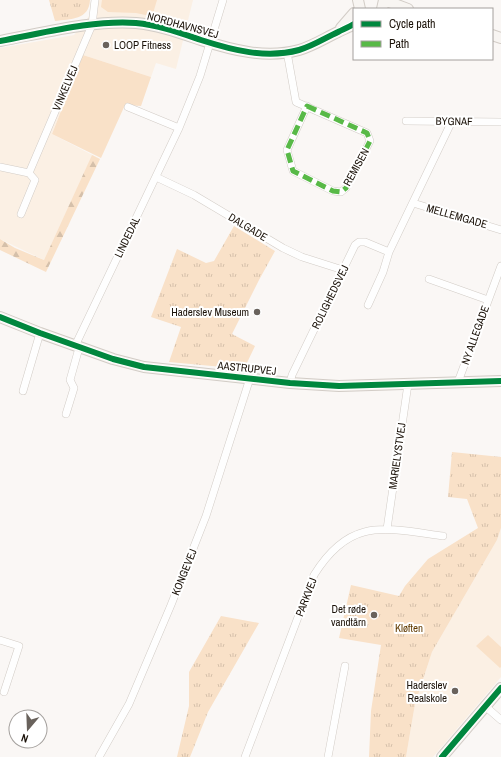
<svg xmlns="http://www.w3.org/2000/svg" width="501" height="757" font-family="'Archivo Narrow',sans-serif">
	<defs>
		<pattern id="forest-firs" width="22" height="20" patternUnits="userSpaceOnUse"><rect width="22" height="20" fill="#f9e1c8"/><path d="M5 1l3.5 6h-7zM16 11l3.5 6h-7z" fill="#d5c0aa"/></pattern>
		<pattern id="park-tufts" width="24" height="20" patternUnits="userSpaceOnUse"><rect width="24" height="20" fill="#f9e1c8"/><path d="M3 7l-1-3M5 7V3M7 7l1-3M15 17l-1-3M17 17v-4M19 17l1-3" fill="none" stroke="#d5c0aa"/></pattern>
	</defs>
	<rect width="100%" height="100%" fill="#faf7f5"/>
	<path fill="#fbf0e4" d="M92,0H193L176,69L156,63L151,77L83,55L52,134L100,159L92,156L44,260L0,239V48L74,35L86,21L90,14Z
		M501,528V677L433,757H406L415,704L432,652L497,540Z"/>
	<path fill="#f9e1c8" d="M102,0H157L154,10L155,17L136,13L108,12L101,7Z
		M83,55L151,77L141,106L125,105L101,158L52,134Z
		M488,635L501,647V667L500,668L476,646Z"/>
	<path fill="url(#forest-firs)" d="M92,155L100,159L46,272L0,250V239L15,248L44,260Z"/>
	<path fill="url(#park-tufts)" d="M49,0H90C89,20 71,19 55,21Z
		M234,226L275,251L259,280L232,334L255,346L244,369L169,362L181,327L151,317L177,249L206,263L214,261Z
		M452,452L501,457V528L497,540L432,652L415,704L406,757H369L371,711L381,645L339,638L351,585L399,596L405,586L428,559L478,528L467,499L448,497Z
		M221,616L259,623L208,712L190,757H177L189,706V672Z"/>
	<g fill="none" stroke-linecap="round" stroke-linejoin="round">
		<defs>
			<path id="street" d="M287,52L296,102L367,133L370,141L346,188L341,192L333,191L293,171L287,150L307,106
				M128,107L179,128
				M406,121L501,122
				M0,167L29,173L92,25L95,0
				M156,177L194,195L283,248L302,257L343,270
				M413,203L501,230
				M21,214L35,180L29,173
				M429,279L488,300
				M368,305L383,272L389,252
				M75,346L179,128L200,76L223,0
				M458,382L501,266
				M290,383L292,375L355,245L359,242H365L389,252L452,121
				M23,391L40,333
				M66,414L74,388L70,380L79,348
				M387,529L408,384
				M0,640L19,646L4,692
				M485,706L501,720
				M99,757L129,704L171,605L206,516L250,378
				M245,757L314,575C350,517 384,528 443,536
				M328,757L345,666"/>
			<path id="secondary" d="M358,0L360,9
				M382,9L384,0L408,9
				M341,28L354,13
				M492,35L501,38
				M0,41C44,33 91,20 136,23C158,25 180,33 201,40C232,50 266,59 299,50C313,46 325,38 338,32C344,29 349,27 354,24
				M0,317L40,333L113,359L144,367L290,383L339,386L501,381
				M442,757L501,688"/>
		</defs>
		<use href="#street" stroke="#d2ccc6" stroke-width="8"/>
		<use href="#secondary" stroke="#d2ccc6" stroke-width="12"/>
		<use href="#street" stroke="#fefefe" stroke-width="7"/>
		<use href="#secondary" stroke="#f8f5f2" stroke-width="10"/>
		<path stroke="#58b947" stroke-width="5" stroke-dasharray="10 5" stroke-linecap="butt" d="M307,106L367,133L370,141L346,188L341,192L333,191L293,171L287,150Z"/>
		<defs>
			<path id="cycleway" d="M0,41C44,33 91,20 136,23C158,25 180,33 201,40C232,50 266,59 299,50C313,46 325,38 338,32C344,29 349,27 354,24
				M0,317L40,333L113,359L144,367L290,383L339,386L501,381
				M442,757L501,688"/>
		</defs>
		<use href="#cycleway" stroke="#fff" stroke-width="8"/>
		<use href="#cycleway" stroke="#00873e" stroke-width="6"/>
	</g>
	<g fill="#69625c" stroke="#fff" stroke-width="1.5">
		<circle cx="106" cy="45" r="4"/>
		<circle cx="257" cy="312" r="4"/>
		<circle cx="374" cy="615" r="4"/>
		<circle cx="455" cy="691" r="4"/>
	</g>
	<g text-anchor="middle" dominant-baseline="central" stroke-width="4" stroke-linejoin="round" paint-order="stroke">
		<g font-size="11" fill="#1b1209" stroke="#fff">
			<text transform="translate(183 25) rotate(15)">NORDHAVNSVEJ</text>
			<text transform="translate(65 88) rotate(-67)">VINKELVEJ</text>
			<text transform="translate(454 121) rotate(1)">BYGNAF</text>
			<text transform="translate(356 167) rotate(-61)">REMISEN</text>
			<text transform="translate(457 216) rotate(16)">MELLEMGADE</text>
			<text transform="translate(248 227) rotate(31)">DALGADE</text>
			<text transform="translate(127 237) rotate(-64)">LINDEDAL</text>
			<text transform="translate(330 297) rotate(-64)">ROLIGHEDSVEJ</text>
			<text transform="translate(475 335) rotate(-70)">NY ALLEGADE</text>
			<text transform="translate(247 368) rotate(6)">AASTRUPVEJ</text>
			<text transform="translate(397 456) rotate(-82)">MARIELYSTVEJ</text>
			<text transform="translate(184 572) rotate(-68)">KONGEVEJ</text>
			<text transform="translate(306 597) rotate(-69)">PARKVEJ</text>
		</g>
		<g font-size="11" fill="#1b1209" stroke="#fff" text-anchor="end">
			<text x="114" y="45" text-anchor="start">LOOP Fitness</text>
			<text x="249" y="312">Haderslev Museum</text>
			<text x="366" y="609">Det røde<tspan x="366" dy="13">vandtårn</tspan></text>
			<text x="447" y="685">Haderslev<tspan x="447" dy="13">Realskole</tspan></text>
		</g>
		<g font-size="11" fill="#603a01" stroke="#fff">
			<text x="409" y="628">Kløften</text>
		</g>
	</g>
	<rect x="353" y="8" width="140" height="52" fill="#ffffff" stroke="#a4a09d"/>
	<rect x="361" y="21" width="20" height="6" fill="#00873e" stroke="#a4a09d"/>
	<text x="389" y="28" font-size="12" fill="#1b1209">Cycle path</text>
	<rect x="361" y="41" width="20" height="6" fill="#58b947" stroke="#a4a09d"/>
	<text x="389" y="48" font-size="12" fill="#1b1209">Path</text>
	<g transform="translate(28 729) rotate(199)"><circle r="19" fill="#ffffff" stroke="#a4a09d"/>
	<path d="M0-3L7 15L0 10L-7 15Z" fill="#69625c"/>
	<text y="-6" font-size="11" font-weight="bold" text-anchor="middle" fill="#1b1209">N</text>
	</g>
</svg>
